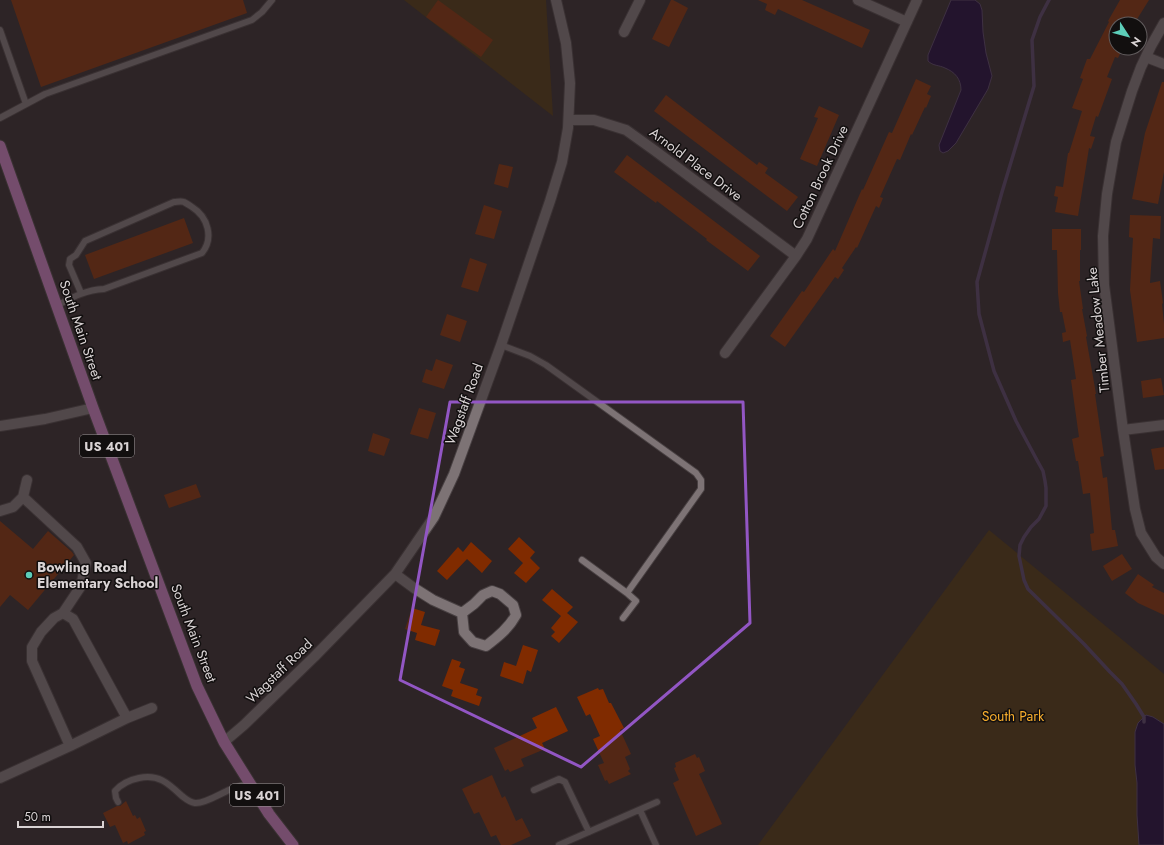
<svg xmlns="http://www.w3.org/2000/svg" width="1164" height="845" font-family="Jost,sans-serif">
	<rect width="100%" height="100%" fill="#2d2426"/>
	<path fill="#49310a" d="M404,0H546L553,116Z
		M989,530L1164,674V845H758Z"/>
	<path fill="#180036" stroke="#523f65" d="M951,0H975L980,4L982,10L983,32L986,53L992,76L988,89L956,143L948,151L943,153L940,151L939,145L961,90C961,79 955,72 945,68C939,65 933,66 928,61V55Z
		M1146,715L1153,717L1164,724V845H1139L1137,815V783L1135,765V732L1138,723Z"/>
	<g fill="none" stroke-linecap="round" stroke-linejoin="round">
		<path stroke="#523f65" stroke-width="3.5" d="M1049,0L1040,17L1032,40L1034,86L1002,192L977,282L979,314L994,371L1016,421L1038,462L1043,471L1045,481L1046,488V506L1039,519L1031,527L1024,537L1020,545L1019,556L1024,580L1028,589L1084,644L1110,672L1122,684L1136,704L1144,717V722"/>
	</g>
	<path fill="#802b00" d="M11,0H243L247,13L41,87Z
		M438,0L493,40L481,57L426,17Z
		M671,0H673L688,8L669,47L652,39Z
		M758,0H802L870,30L862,48L778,9L775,15L765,10L767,4Z
		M1120,0H1149L1134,24H1116V48H1123L1118,58L1115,57L1107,77L1112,79L1098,117L1096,116L1090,136L1095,137L1091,149L1089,148L1078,216L1055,212L1058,197L1054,196L1056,186L1063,187L1068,153H1069L1082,111L1072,108L1083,79L1080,78L1087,59H1090L1109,22L1108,21Z
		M916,79L931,86L927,94L931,96L926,108L925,107L912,135L911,134L900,160L897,159L880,197L883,198L879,208L876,206L857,248L856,247L842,268L844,270L838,279L835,277L785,347L770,336L802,291L804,292L833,249L835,251L862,189L863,190L889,132L892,133Z
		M1162,82H1164V172L1158,204L1132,199L1145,133Z
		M666,95L757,165L759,162L768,168L765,173L798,197L787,211L654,111Z
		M819,106L839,115L817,166L800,159L818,118L814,117Z
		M627,155L760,256L748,271L706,240L707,239L657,201L656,203L614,172Z
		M499,164L513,167L508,188L494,184Z
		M484,205L502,211L494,239L475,234Z
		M1130,215L1161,216L1160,239L1153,238L1150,283L1160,281L1163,303L1162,304L1164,324V338L1137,342L1130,290L1133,238L1129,237Z
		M184,218L193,243L94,279L85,255Z
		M1052,229H1081V250H1080V281H1079L1083,309H1082L1087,336L1086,337L1096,394H1095L1104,456L1100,457L1103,478L1107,477L1112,530H1115L1118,546L1092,551L1090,534L1094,533L1090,493L1083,494L1078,461H1076L1072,439L1079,437L1071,380L1076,379L1070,340L1063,342L1062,333L1066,332L1062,312H1060L1058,293L1057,250H1052Z
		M470,258L487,264L478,292L461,287Z
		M447,314L467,321L460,342L440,335Z
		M436,359L453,365L444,389L422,382L426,369L432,371Z
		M1161,378L1164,395L1143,398L1141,381Z
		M419,408L436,413L428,439L410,434Z
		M373,433L390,439L384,456L368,451Z
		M1164,447V469L1155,470L1151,449Z
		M196,484L201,497L169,508L164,495Z
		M0,521L33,549L48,531L72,552L74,555L28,610L10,595L0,607Z
		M519,537L535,552L530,558L540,568L526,583L514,573L523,563L508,549Z
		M471,542L492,561L482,573L467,559L447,580L437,571L458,547L463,552Z
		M1122,554L1132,569L1112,581L1103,566Z
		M1138,574L1154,585L1152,587L1164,593V615L1138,603L1125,593Z
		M552,589L573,607L567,613L578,622L559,643L551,636L555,632L551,628L561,616L542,600Z
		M412,608L425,612L421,625L440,630L435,646L415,640L417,633L405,629Z
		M523,645L538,650L531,672L527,670L523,684L500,676L504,662L516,666Z
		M452,659L461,662L459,667L465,669L460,683L478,689L476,695L482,697L479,706L451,696L453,690L442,686Z
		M598,688L599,690L603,689L609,703H611L624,728L620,730L631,754L625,757L630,769L628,771L631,774L609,784L607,780L605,781L598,765L604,763L593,739L600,736L590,714L586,716L577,697Z
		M556,707L568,731L542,743L545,749L521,759L524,766L510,772L508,769L505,771L494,748L537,728L532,718Z
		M695,754L697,758L699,757L705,771L699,774L722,824L696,836L673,783L679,780L674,768L676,767L675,763Z
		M492,775L502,798L505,796L516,821L522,818L531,836L511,845H501L496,835L491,837L479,812L474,814L462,789Z
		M126,801L133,816L135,815L137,819L140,817L146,831L144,832L145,835L128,844L127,841L123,843L115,825L110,827L103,813L117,806H120Z"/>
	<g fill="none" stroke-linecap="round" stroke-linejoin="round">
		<defs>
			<path id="service" d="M0,30L26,104
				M0,118L45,94L252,20L262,12L272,0
				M56,306C73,297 85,290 104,289L202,253C214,238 208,217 192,207C189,205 186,203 184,202C181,201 177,202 174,202L85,241L76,255L70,259L69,265L81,293
				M501,345L530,356L546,365L696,473L701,480V489L627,593L582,560
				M623,618L636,601L627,593
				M534,790L559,779L565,782L589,832
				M118,802L116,798L115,791C122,783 129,780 139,778C159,774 168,783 182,796C186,799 189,802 195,803C204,804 220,794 229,790C236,787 243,785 249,783
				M640,810L656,845
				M559,845L657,802"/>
			<path id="minor" d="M858,0L907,22
				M1164,23L1151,46L1141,67L1132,91L1116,142L1107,194L1103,236L1104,285L1123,430L1135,509L1141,533L1156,557L1164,564
				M624,32L640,0
				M1146,57L1164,64
				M569,120H594L626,130L654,150L796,256
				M725,353L796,256L807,239L917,0
				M0,426L45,419L93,408
				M1123,430L1164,425
				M27,480L23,497L77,547L86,563L81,586L63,613
				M0,511L13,507L23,497
				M395,574L414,588L433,600L462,613L464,632L473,642L486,646C498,637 509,628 516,615L513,605L500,594L492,591L483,595L474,604L462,613
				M224,742L244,725L314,657L395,574L434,517L454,474L501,345L550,201L562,162L568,128L570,83L566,43L556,0
				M70,746L32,661V647L41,632L54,618L63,613L73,619L127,718
				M0,778L70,746L127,718L152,708"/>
			<path id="trunk" d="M0,146L93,408L197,686L224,742L269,814L293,845"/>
		</defs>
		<use href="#service" stroke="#484042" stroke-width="8"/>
		<use href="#minor" stroke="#484042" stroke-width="12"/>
		<use href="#trunk" stroke="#484042" stroke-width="13"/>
		<use href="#service" stroke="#7d7375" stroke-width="6"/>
		<use href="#minor" stroke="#7d7375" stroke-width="10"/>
		<use href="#trunk" stroke="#ca7cc0" stroke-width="11"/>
	</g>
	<path d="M0 0H1164V845H0ZM450,402H743L750,623L581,767L400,680Z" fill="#2d2426" fill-opacity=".55" fill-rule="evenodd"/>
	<path fill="none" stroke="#9256c4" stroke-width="3" stroke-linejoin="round" d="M450,402H743L750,623L581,767L400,680Z"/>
	<circle fill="#5dceb9" stroke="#120f0f" stroke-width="1.5" cx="29" cy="575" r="4"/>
	<g text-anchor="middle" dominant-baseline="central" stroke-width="3" stroke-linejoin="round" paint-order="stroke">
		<g fill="#120f0f" stroke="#9d9899" stroke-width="1">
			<rect x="80" y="435" width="54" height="22" rx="3"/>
			<rect x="230" y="784" width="54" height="22" rx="3"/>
		</g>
		<g font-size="13" font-weight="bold" fill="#d9d3d4">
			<text x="107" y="446">US 401</text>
			<text x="257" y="795">US 401</text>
		</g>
		<g font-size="14" fill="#d9d3d4" stroke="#120f0f">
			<text transform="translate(696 164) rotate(37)">Arnold Place Drive</text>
			<text transform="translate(820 177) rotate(-65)">Cotton Brook Drive</text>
			<text transform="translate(81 330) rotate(71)">South Main Street</text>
			<text transform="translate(1098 330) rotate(-96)">Timber Meadow Lake</text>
			<text transform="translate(464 404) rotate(-70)">Wagstaff Road</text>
			<text transform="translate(194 633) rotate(69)">South Main Street</text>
			<text transform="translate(279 671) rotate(-44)">Wagstaff Road</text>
		</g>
		<g font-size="14" font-weight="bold" fill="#d9d3d4" stroke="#120f0f" text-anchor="start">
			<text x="37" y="567">Bowling Road<tspan x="37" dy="16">Elementary School</tspan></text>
		</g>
		<g font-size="14" fill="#f7ad2d" stroke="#120f0f">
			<text x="1013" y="716">South Park</text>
		</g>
	</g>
	<g transform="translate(1128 36) rotate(126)"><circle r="19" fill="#120f0f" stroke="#625d5e"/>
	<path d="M0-3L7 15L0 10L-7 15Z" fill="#5dceb9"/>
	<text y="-6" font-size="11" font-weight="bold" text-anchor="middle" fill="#d9d3d4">N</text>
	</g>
	<path d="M18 821v6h85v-6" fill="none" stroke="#d9d3d4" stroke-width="2"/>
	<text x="24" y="821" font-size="12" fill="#d9d3d4" stroke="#120f0f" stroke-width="3" paint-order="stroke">50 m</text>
</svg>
